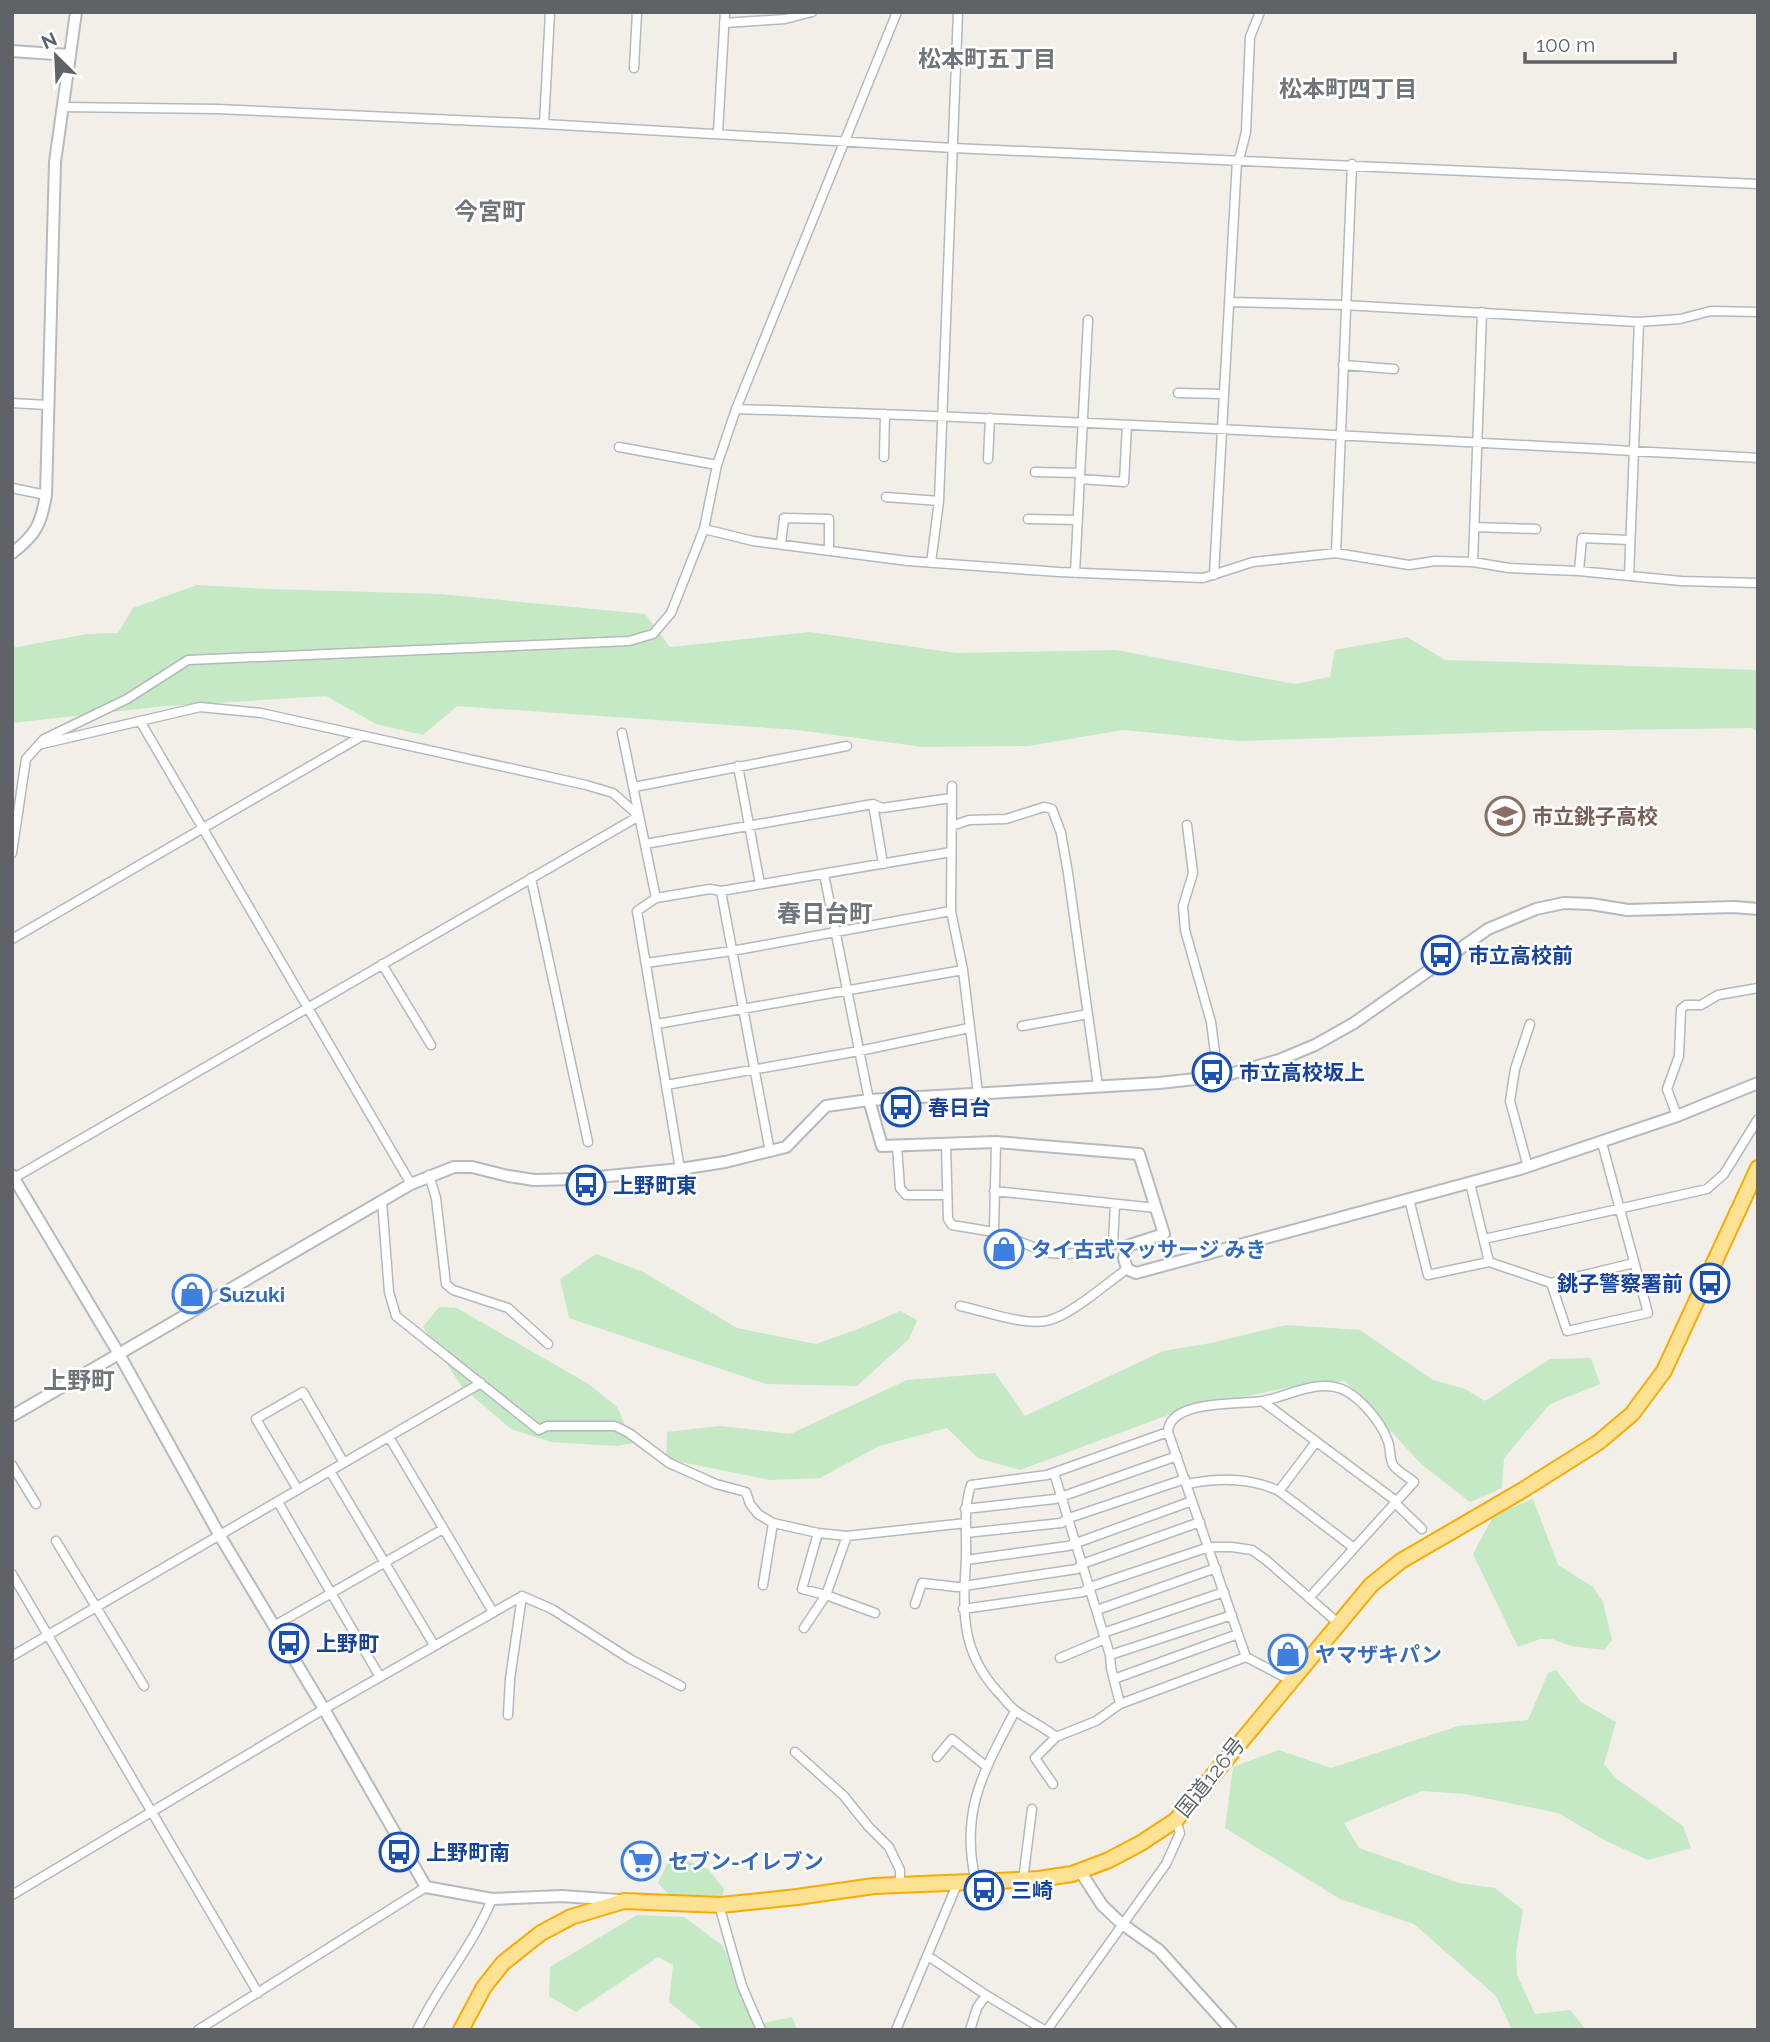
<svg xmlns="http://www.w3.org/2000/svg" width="1770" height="2042" font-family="Raleway,'Noto Sans JP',sans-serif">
	<rect width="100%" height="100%" fill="#f1efe8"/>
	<path fill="#c5e8c5" d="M197,585L267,589L440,594L645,614L670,647L810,632L956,653L1116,650L1295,684L1330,677L1335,650L1407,637L1445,660L1758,670V732L1752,728L1534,731L1239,741L1123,730L1028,746L923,747L798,730L457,706L423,735L376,724L326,696L166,706L12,723V648L87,634L118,633L133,608Z
		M596,1254L643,1272L737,1328L816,1344L861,1328L900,1311L917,1320L909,1339L857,1386L766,1384L569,1318L560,1279Z
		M439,1307L457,1308L590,1385L617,1407L633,1443L617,1446L551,1442L511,1429L462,1387L423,1327Z
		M1286,1325L1360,1330L1433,1380L1465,1389L1485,1401L1550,1359L1591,1358L1600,1384L1550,1404L1504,1458L1502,1488L1470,1502L1421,1464L1345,1381L1291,1387L1179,1411L1020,1470L978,1458L947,1428L879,1446L820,1478L770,1480L666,1459L667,1432L720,1426L790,1434L907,1380L995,1373L1025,1416L1163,1351L1211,1343Z
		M1533,1499L1558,1565L1593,1587L1603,1602L1612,1640L1604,1650L1571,1646L1552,1639H1540L1518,1647L1473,1554L1494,1515Z
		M1556,1670L1581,1702L1616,1722L1604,1764L1617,1779L1683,1826L1691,1848L1648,1860L1606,1841L1558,1813L1465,1794L1422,1791L1344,1823L1359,1848L1459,1883L1495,1888L1523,1910L1516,1952L1517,1975L1535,2014L1570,2010L1586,2030H1512L1496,1996L1414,1924L1340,1899L1225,1828L1233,1767L1279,1750L1331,1768L1458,1726L1528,1720L1548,1673Z
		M672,1854L708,1869L724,1889L722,1899L670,1896L658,1883Z
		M637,1915L684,1917L722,1945L760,2024L792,2017L797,2030H704L669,2002L673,1965L658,1957L576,2012L549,1996L550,1967Z"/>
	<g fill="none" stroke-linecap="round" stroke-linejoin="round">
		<defs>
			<path id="street" d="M724,23L785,19L812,12
				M634,68L637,12
				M62,107L217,109L544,124L953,148L1758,184
				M544,124L550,12
				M718,132L725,12
				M1239,160L1246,132L1250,37L1260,12
				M1229,302L1344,305L1639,322L1680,319L1711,311L1758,312
				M1343,365L1394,369
				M1178,393L1224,394
				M12,403L47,405
				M736,409C1077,420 1417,439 1758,458
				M619,447L717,465
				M884,457L885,414
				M988,459L990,418
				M1035,472L1080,473
				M1080,479L1124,482L1127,425
				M12,488L46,495
				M886,497L939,501
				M1028,519L1078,520
				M1475,527L1536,529
				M704,529L753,541L908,561L1059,572L1203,578L1253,562L1336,553L1409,565L1435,561L1473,562L1509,568L1579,571L1681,581L1758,583
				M781,544L784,518L829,519V549
				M1336,553L1352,164
				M1473,562L1482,312
				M931,563L939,501L958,12
				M1579,571L1582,538L1630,540
				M1075,573L1088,320
				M1214,575L1237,160
				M1629,576L1639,322
				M140,721L411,1184
				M622,733L656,898
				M738,766L760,884
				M952,786L951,911L963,970L978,1093
				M634,787L847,746
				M873,804L883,864
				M1187,825L1193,873L1183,906L1185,930L1211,1022L1218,1076
				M952,826L969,820L1006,819L1044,807L1052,809L1061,833L1068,873L1098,1086
				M645,844L873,804L882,808L951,798
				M12,853L26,759L44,739L127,699L188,660L629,641L653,634L671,613L704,529L717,465L736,409L897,12
				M824,874L869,1100
				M531,878L588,1142
				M721,891L770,1152
				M12,939L362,736
				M646,963L732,951L951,911
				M382,964L431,1045
				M657,1024L963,970
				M1022,1026L1088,1014
				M666,1085L859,1051L969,1028
				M1677,1116L1667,1089L1679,1056L1681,1009L1686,1005H1701L1718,995L1758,988
				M946,1144L948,1219L952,1225L994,1232L1049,1253L1069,1254L1113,1245L1115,1204
				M897,1146L900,1188L906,1195H947
				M1528,1167L1510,1101L1515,1069L1530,1024
				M680,1169L637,911L656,898L710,889L721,891L951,852
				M429,1175L436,1198L446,1284L453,1290L508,1308L548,1344
				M14,1178L639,816L613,793L586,785L261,713L200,707L42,744
				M1470,1183L1489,1262
				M994,1191L1156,1208
				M1409,1199L1428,1275L1489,1262L1551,1283L1567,1331L1648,1313L1602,1143
				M382,1201L389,1292L396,1316L539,1430L547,1426H615L629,1433L669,1463L716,1484L746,1492L750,1504L758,1514L773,1523L818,1533L847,1536L966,1523
				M994,1232L996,1142
				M1484,1239L1707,1189L1724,1174L1758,1119
				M1551,1283L1634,1263
				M960,1306C985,1311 1026,1327 1050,1320C1072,1314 1107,1283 1127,1269
				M1262,1401L1396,1501
				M389,1437L493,1612
				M12,1465L36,1504
				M330,1471L434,1645
				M1054,1473L1110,1655L1111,1668L1120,1704
				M1187,1484C1218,1478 1249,1477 1279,1491L1354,1548
				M298,1490L256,1419L303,1392L344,1463
				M1279,1491L1316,1442
				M278,1502L380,1677
				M1395,1503L1422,1529
				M965,1509L1055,1499L1177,1456
				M818,1533L802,1589L826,1595L875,1613
				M966,1533L1061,1523L1069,1518L1185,1479
				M56,1541L144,1686
				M966,1560L1068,1546L1192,1501
				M12,1574L258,1993
				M763,1585L773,1523
				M522,1596L552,1609L630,1659L681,1686
				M915,1604L922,1583L957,1587L1077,1569L1082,1564L1200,1522
				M963,1609L1083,1592L1090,1587L1209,1547H1232L1252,1550L1266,1560L1338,1623
				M1097,1610L1216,1568
				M274,1626L443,1529
				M804,1628L826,1595L847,1536
				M1103,1633L1224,1592
				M1110,1655L1232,1615
				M12,1656L481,1383
				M1060,1658L1105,1639
				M1114,1679L1238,1634
				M1290,1680L1246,1657L1168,1432C1169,1399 1241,1405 1263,1401C1289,1396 1320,1377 1346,1391C1362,1400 1380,1421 1387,1439C1391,1446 1389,1458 1393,1465C1397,1471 1408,1477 1414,1482L1309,1598
				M508,1715L510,1679L522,1596
				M1056,1737C1043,1726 1028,1720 1016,1711C1009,1706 1003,1697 997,1691C960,1650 963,1611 966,1559C967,1534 963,1509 971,1485L1047,1475L1168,1432
				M795,1752L844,1796L868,1826L889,1847L900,1870V1883
				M937,1757L952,1739L987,1767
				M1053,1784L1035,1758L1056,1737L1096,1721L1120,1704L1246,1657
				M1023,1880L1032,1809
				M976,1882C959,1811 984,1771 1015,1711
				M12,1895L324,1709L522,1596
				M719,1905L742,1986L761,2030
				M928,1956L986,1995L1044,2030
				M198,2030L426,1887
				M417,2030C439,1984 473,1946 492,1899
				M896,2030L958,1882
				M970,2030L977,2008L986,1995
				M1047,2030L1166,1864L1180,1833L1176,1820"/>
			<path id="secondary" d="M12,51L69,55
				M12,553C36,535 41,524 46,495L55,162L76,12
				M869,1100L882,1146L996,1142L1139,1154L1164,1234L1127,1246L1124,1258L1127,1269L1136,1273L1520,1169L1677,1116L1758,1083
				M12,1175L119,1354L220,1536L324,1709L426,1887L492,1899L562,1896L618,1900
				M12,1416L411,1184L454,1167H472L508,1176L534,1180L578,1179L680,1169L725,1162L786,1147L826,1106L869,1100L1159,1083L1223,1076L1279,1060L1315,1045L1354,1023L1488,929L1536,909L1564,903L1591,904L1628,910L1734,907L1758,909
				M1080,1871L1102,1905L1122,1924L1159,1950L1231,2030"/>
			<path id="highway" d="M461,2030L484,1987L503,1963L541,1933L571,1917L624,1901L721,1905L797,1897L874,1886L1039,1879L1072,1874L1109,1860L1141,1843L1176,1820L1371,1585L1401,1561L1523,1490L1599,1442L1632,1414L1664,1371L1758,1168"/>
		</defs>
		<use href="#street" stroke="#b5b8bc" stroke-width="11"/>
		<use href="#secondary" stroke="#b6babf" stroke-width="14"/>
		<use href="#highway" stroke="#f9ab00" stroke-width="18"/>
		<use href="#street" stroke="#fff" stroke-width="8"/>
		<use href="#secondary" stroke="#fff" stroke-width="10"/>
		<use href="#highway" stroke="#fde293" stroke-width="14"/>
	</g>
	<defs>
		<symbol id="school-ring" viewBox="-11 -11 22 22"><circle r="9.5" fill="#fff" stroke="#8d6e63" stroke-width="1.5"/><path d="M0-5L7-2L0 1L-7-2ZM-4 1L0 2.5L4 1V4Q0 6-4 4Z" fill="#8d6e63"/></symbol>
		<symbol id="bus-ring" viewBox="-11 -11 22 22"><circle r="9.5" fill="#fff" stroke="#1a4fb4" stroke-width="1.5"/><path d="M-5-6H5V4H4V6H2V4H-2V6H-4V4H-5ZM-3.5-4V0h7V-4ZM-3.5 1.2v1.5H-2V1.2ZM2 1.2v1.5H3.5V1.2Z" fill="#1a4fb4"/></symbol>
		<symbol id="shop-ring" viewBox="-11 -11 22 22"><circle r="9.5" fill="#fff" stroke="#3f7fe0" stroke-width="1.5"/><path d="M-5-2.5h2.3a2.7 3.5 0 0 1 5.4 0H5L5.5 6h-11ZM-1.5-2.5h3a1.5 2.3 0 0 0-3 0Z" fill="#3f7fe0"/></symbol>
		<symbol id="supermarket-ring" viewBox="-11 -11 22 22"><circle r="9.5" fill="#fff" stroke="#3f7fe0" stroke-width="1.5"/><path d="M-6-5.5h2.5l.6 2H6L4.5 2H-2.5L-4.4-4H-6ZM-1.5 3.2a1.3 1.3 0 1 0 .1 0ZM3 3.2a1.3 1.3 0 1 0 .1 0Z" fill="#3f7fe0"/></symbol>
	</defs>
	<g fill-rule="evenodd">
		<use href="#school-ring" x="1483" y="794" width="44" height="44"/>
		<use href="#bus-ring" x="1419" y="933" width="44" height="44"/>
		<use href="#bus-ring" x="1190" y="1050" width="44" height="44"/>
		<use href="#bus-ring" x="879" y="1085" width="44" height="44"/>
		<use href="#bus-ring" x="564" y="1163" width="44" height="44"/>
		<use href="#shop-ring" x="982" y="1227" width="44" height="44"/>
		<use href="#bus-ring" x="1688" y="1261" width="44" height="44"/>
		<use href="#shop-ring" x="170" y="1272" width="44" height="44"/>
		<use href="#bus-ring" x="267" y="1621" width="44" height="44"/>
		<use href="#shop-ring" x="1266" y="1632" width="44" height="44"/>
		<use href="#bus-ring" x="377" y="1830" width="44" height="44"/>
		<use href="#supermarket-ring" x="619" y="1839" width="44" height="44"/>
		<use href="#bus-ring" x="962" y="1868" width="44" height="44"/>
	</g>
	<g text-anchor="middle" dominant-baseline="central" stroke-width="5" stroke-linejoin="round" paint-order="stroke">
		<g font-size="21" font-weight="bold" fill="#785e54" stroke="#fff" text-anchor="start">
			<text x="1532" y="816">市立銚子高校</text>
		</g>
		<g font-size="21" font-weight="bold" fill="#164399" stroke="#fff" text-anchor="start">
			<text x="1468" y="955">市立高校前</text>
			<text x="1239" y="1072">市立高校坂上</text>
			<text x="928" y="1107">春日台</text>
			<text x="613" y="1185">上野町東</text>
			<text x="1683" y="1283" text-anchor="end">銚子警察署前</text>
			<text x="316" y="1643">上野町</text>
			<text x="426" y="1852">上野町南</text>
			<text x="1011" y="1890">三崎</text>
		</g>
		<g font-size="21" font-weight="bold" fill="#366cbe" stroke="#fff" text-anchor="start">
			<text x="1031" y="1249">タイ古式マッサージ みき</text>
			<text x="219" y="1294">Suzuki</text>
			<text x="1315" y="1654">ヤマザキパン</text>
			<text x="668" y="1861">セブン-イレブン</text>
		</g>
		<g font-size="21" fill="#5f6368" stroke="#fff">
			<text transform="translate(1210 1777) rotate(-51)">国道126号</text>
		</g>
		<g font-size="23" font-weight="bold" fill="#70757a" stroke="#fff">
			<text x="987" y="58">松本町五丁目</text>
			<text x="1348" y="88">松本町四丁目</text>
		</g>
		<g font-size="24" font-weight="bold" fill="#70757a" stroke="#fff">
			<text x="490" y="211">今宮町</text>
			<text x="825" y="913">春日台町</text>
			<text x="79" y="1380">上野町</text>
		</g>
	</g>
	<rect width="1770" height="2042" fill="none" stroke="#5f6368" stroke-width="28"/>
	<g transform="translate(56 56) rotate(336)" stroke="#ffffff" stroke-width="5" paint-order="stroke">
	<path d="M0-5L12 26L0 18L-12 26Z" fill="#5f6368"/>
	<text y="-10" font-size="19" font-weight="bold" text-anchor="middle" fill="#5f6368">N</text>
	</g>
	<path d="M1525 52v10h150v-10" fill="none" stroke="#5f6368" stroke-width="3.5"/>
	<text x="1536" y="52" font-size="21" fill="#5f6368" stroke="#ffffff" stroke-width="5" paint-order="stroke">100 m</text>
</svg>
